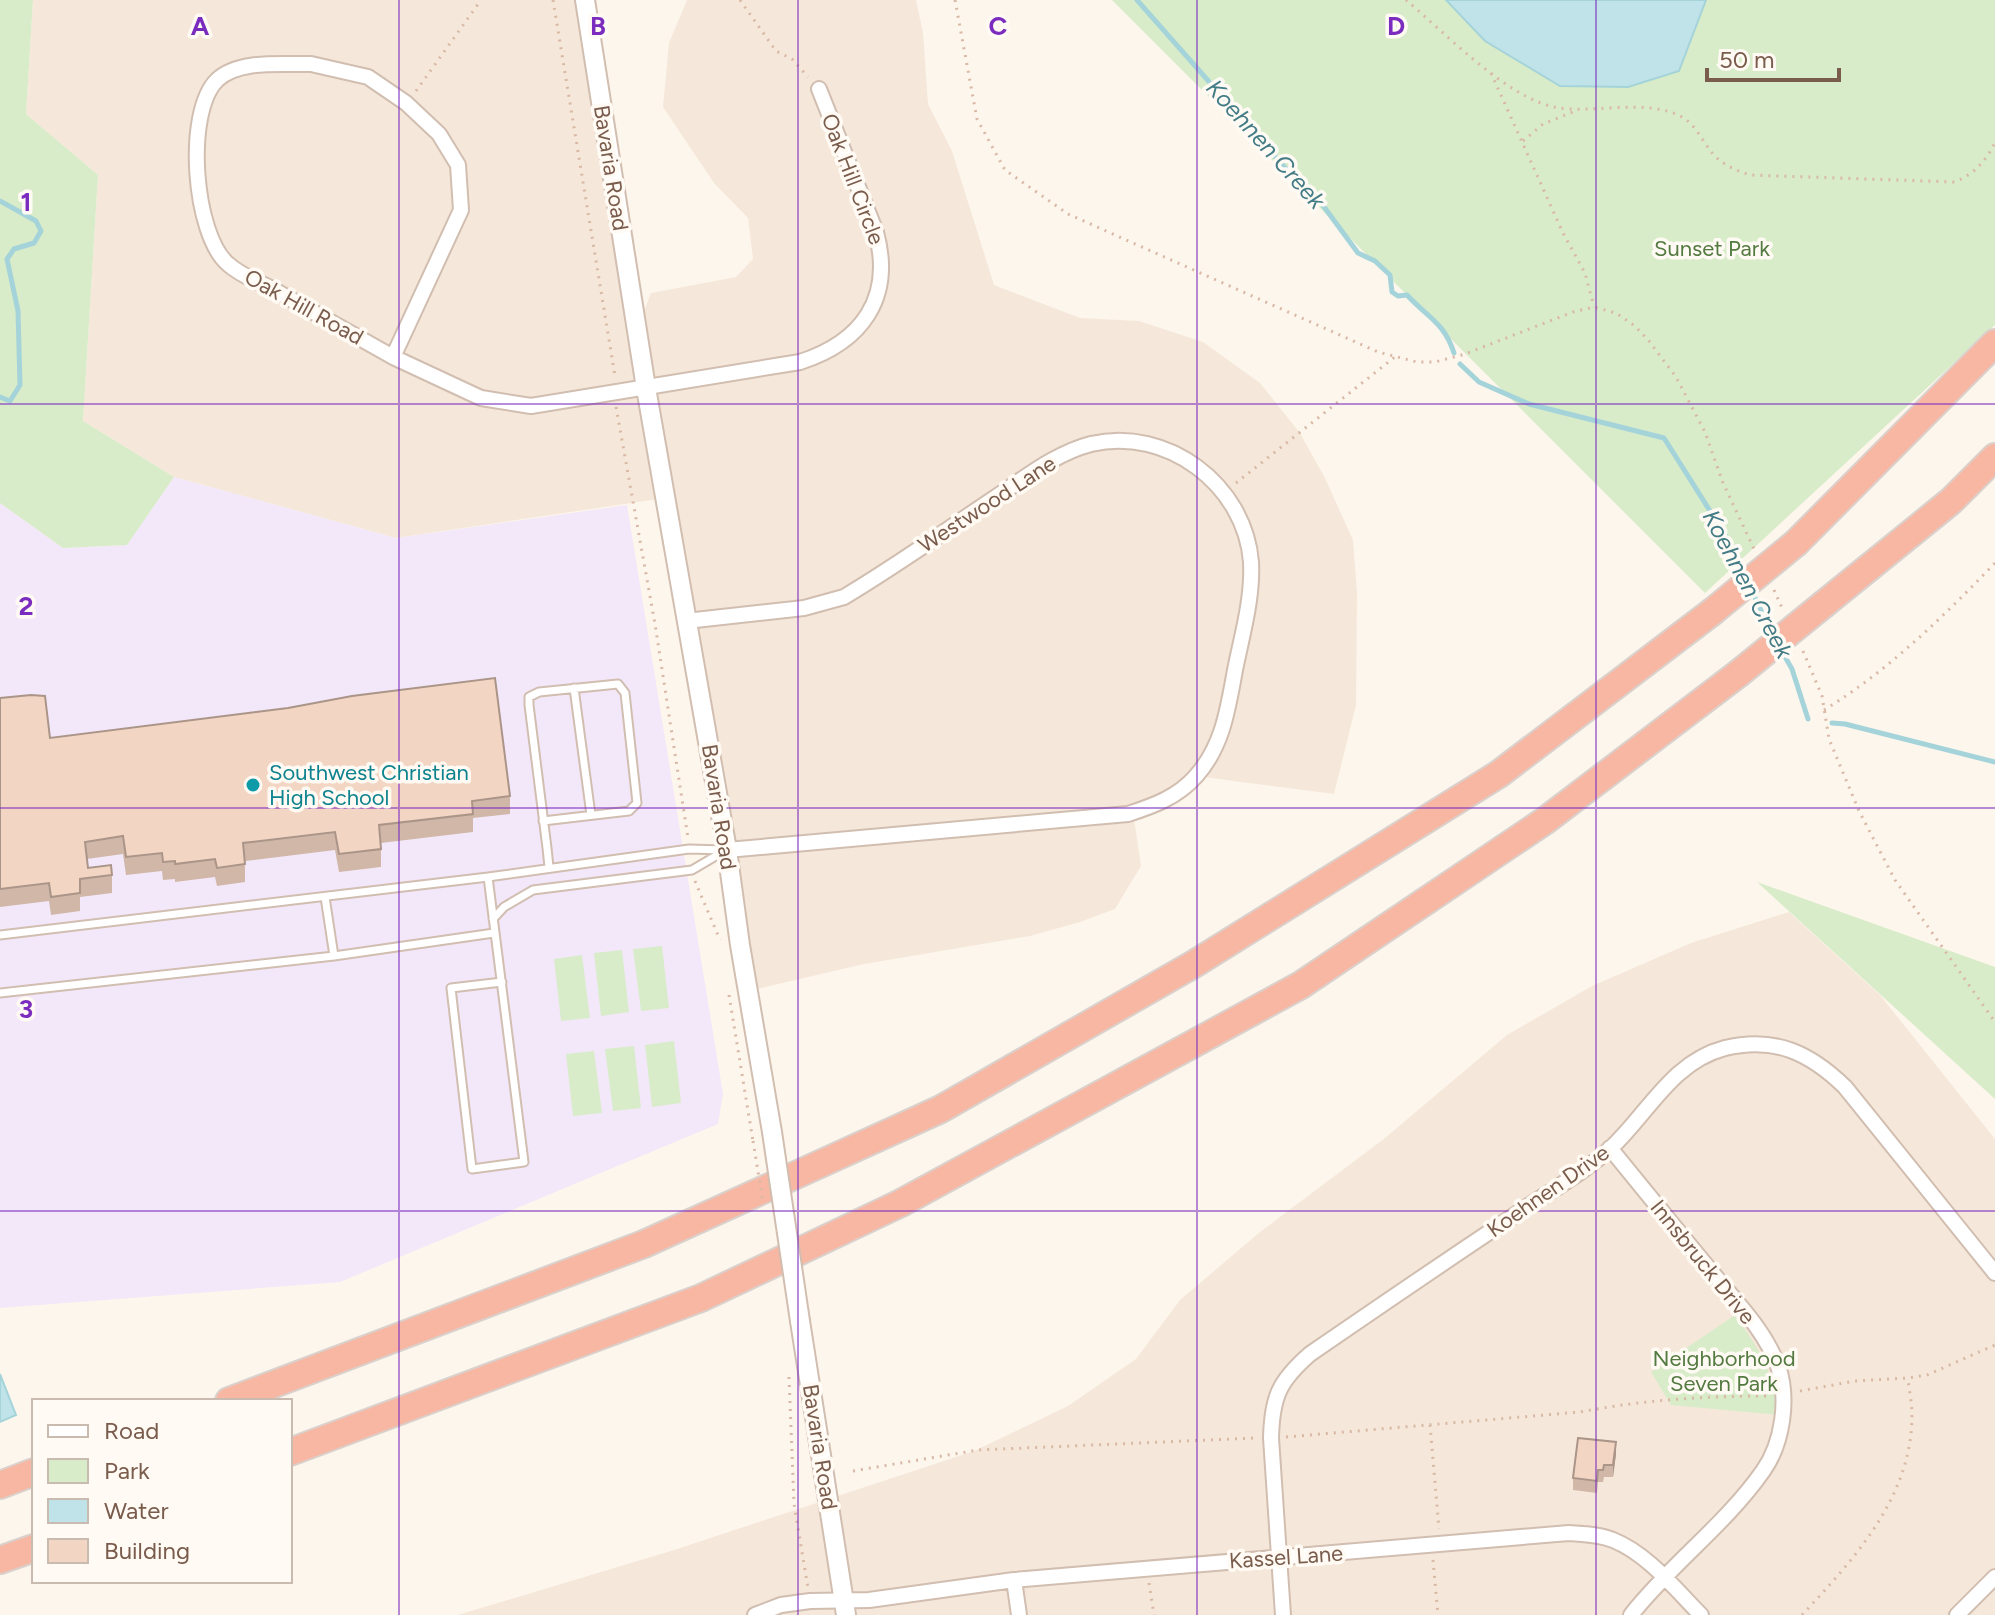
<svg xmlns="http://www.w3.org/2000/svg" width="1995" height="1615" font-family="Figtree,sans-serif">
	<rect width="100%" height="100%" fill="#fdf6ec"/>
	<path fill="#f5e8da" d="M33,0H585L638,326L651,293L736,277L753,259L748,218L714,183L663,107L669,43L687,0H916L923,33L928,104L952,151L994,285L1080,318L1139,321L1203,342L1260,383L1300,433L1325,478L1353,540L1357,593L1356,705L1334,794L1196,776L1133,812L1141,866L1115,909L1080,922L1030,936L864,964L748,991L665,498L396,538L174,477L83,421L98,175L26,114Z
		M1789,912L1880,995L1995,1139V1615H458L674,1550L974,1451L1068,1406L1136,1359L1180,1300L1260,1232L1385,1138L1507,1035L1592,986L1691,943Z"/>
	<path fill="#f3e8fa" d="M174,477L396,538L627,505L723,1094L718,1124L340,1282L0,1308V503L63,548L127,545Z"/>
	<path fill="#d8ecc9" d="M0,0H33L26,114L98,175L83,421L174,477L127,545L63,548L0,503Z
		M1112,0H1995V325L1705,593Z
		M1757,882L1995,967V1099Z
		M662,946L669,1008L641,1011L633,949Z
		M622,950L629,1012L601,1016L594,953Z
		M582,955L590,1018L561,1021L554,959Z
		M674,1041L681,1103L652,1107L645,1045Z
		M634,1046L641,1108L613,1111L605,1049Z
		M594,1051L602,1113L573,1116L566,1054Z
		M1735,1315C1761,1352 1773,1370 1779,1415L1671,1405L1651,1372Z"/>
	<path fill="#bfe3e8" stroke="#a5d3da" stroke-width="2" d="M1446,0H1706L1679,71L1628,87L1560,86L1485,41Z
		M0,1374L16,1415L0,1422Z"/>
	<g fill="none" stroke-linecap="round" stroke-linejoin="round">
		<path stroke="#a5d3da" stroke-width="5" d="M1137,0L1309,195L1316,196L1358,253L1375,261L1390,275L1392,292L1398,296L1407,295C1427,317 1444,322 1454,353
			M0,201L36,221L41,231L34,243L14,249L7,259L18,311L20,385L10,401L0,397
			M1460,364L1479,382L1529,404L1664,438L1736,552L1746,576
			M1751,589L1772,634
			M1781,650L1792,669L1808,719
			M1832,723L1845,724L1995,762"/>
		<defs>
			<path id="service" d="M574,688L591,815
				M543,821L629,811L637,803L625,693L618,684L539,692L529,697V705L547,848L549,867
				M488,877L524,1162L472,1169L451,988L502,982
				M325,897L334,956
				M493,919L504,907L533,890L692,870L726,850
				M0,935L488,877L689,849L724,850
				M0,993L334,956L494,933"/>
			<path id="minor" d="M311,64L368,77L406,103L439,134L458,165L461,210L393,357C354,335 315,313 276,291C261,283 241,276 228,264C194,235 184,113 217,80C239,59 283,65 311,64Z
				M393,357L481,398L531,406L800,362C862,342 894,298 876,232L819,89
				M686,621L804,608L844,597C896,566 945,531 996,497C1026,477 1056,453 1091,444C1167,426 1245,485 1251,562C1253,598 1242,635 1235,670C1228,708 1223,746 1196,776C1178,797 1153,806 1128,814L727,850
				M1610,1148C1645,1191 1680,1234 1715,1276C1738,1304 1765,1331 1778,1366C1789,1398 1783,1443 1763,1471C1726,1524 1671,1564 1631,1615
				M1014,1580L1019,1615
				M755,1615L781,1605L810,1601L869,1600L1014,1580L1569,1533C1583,1534 1599,1534 1613,1540C1648,1554 1675,1589 1701,1615
				M1283,1615L1271,1438C1272,1397 1279,1381 1310,1354C1377,1308 1444,1262 1512,1217C1543,1195 1584,1173 1612,1147C1649,1112 1672,1062 1725,1048C1775,1036 1810,1053 1845,1087L1995,1273
				M1957,1615L1995,1577"/>
			<path id="tertiary" d="M585,0L646,388L727,850L740,945L772,1132
				M800,1321L846,1615"/>
			<path id="motorway" d="M1796,543L1995,343
				M1824,604L1951,501L1995,457
				M229,1401L644,1244L941,1109L1194,964L1499,774L1712,612
				M290,1452L701,1298L901,1203L1301,985L1546,820L1738,674
				M0,1485L34,1472
				M0,1560L34,1548"/>
		</defs>
		<use href="#service" stroke="#d1beb0" stroke-width="11"/>
		<use href="#minor" stroke="#d1beb0" stroke-width="18"/>
		<use href="#tertiary" stroke="#d1beb0" stroke-width="22"/>
		<use href="#motorway" stroke="#dad1cd" stroke-width="30"/>
		<path stroke="#d9b8a5" stroke-width="3" stroke-dasharray="2 6" stroke-linecap="butt" d="M553,0L615,376
			M740,0L776,51L792,59L808,77
			M955,0L977,119L1005,170L1068,214L1378,352L1417,362H1435L1465,354L1573,312L1594,307L1616,313L1635,326L1649,341L1676,377L1705,432L1723,483L1755,551
			M1406,0C1444,32 1506,97 1554,107C1593,115 1645,97 1682,117C1695,124 1703,142 1713,154C1723,165 1735,170 1750,175L1955,182C1975,173 1984,163 1995,143
			M1491,73L1563,233L1585,273L1594,307
			M416,91L481,0
			M1523,141L1543,124L1578,110
			M616,407L655,624L688,838
			M1236,483L1396,356
			M1774,590L1782,608
			M1803,651L1822,696L1829,739L1859,811L1895,880L1995,1022
			M1824,710C1888,671 1943,617 1995,563
			M695,881L720,940
			M729,995L753,1141
			M789,1377L794,1504L808,1588
			M1800,1391L1855,1381L1908,1378L1927,1375L1995,1345
			M1430,1425L1439,1529
			M1286,1437L1580,1412C1643,1400 1705,1396 1769,1396
			M853,1471L978,1450L1255,1438
			M1433,1560L1438,1615
			M1149,1583L1154,1615
			M1802,1615C1854,1559 1912,1497 1912,1415C1912,1403 1909,1390 1908,1378"/>
		<use href="#service" stroke="#fff" stroke-width="7"/>
		<use href="#minor" stroke="#fff" stroke-width="14"/>
		<use href="#tertiary" stroke="#fff" stroke-width="18"/>
		<use href="#motorway" stroke="#f7b7a3" stroke-width="26"/>
		<defs>
			<path id="tertiary-bridge" d="M772,1132L800,1321"/>
			<path id="motorway-bridge" d="M1712,612L1796,543
				M1738,674L1824,604"/>
		</defs>
		<use href="#tertiary-bridge" stroke="#d1beb0" stroke-width="22" stroke-linecap="butt"/>
		<use href="#motorway-bridge" stroke="#dad1cd" stroke-width="30" stroke-linecap="butt"/>
		<path stroke="#d9b8a5" stroke-width="3" stroke-dasharray="2 6" stroke-linecap="butt" d="M753,1141L763,1202"/>
		<use href="#tertiary-bridge" stroke="#fff" stroke-width="18"/>
		<use href="#motorway-bridge" stroke="#f7b7a3" stroke-width="26"/>
	</g>
	<path fill="#d1b7a8" d="M0,698L50,738L510,796V814L473,818V832L381,843V867L339,872L335,850L245,861V882L217,886L215,877L175,882V879L163,880L162,871L126,875L123,854L87,859L88,868L112,875V893L80,897V911L51,915L49,901L0,907Z
		M1616,1454L1613,1477H1604L1603,1482H1598L1597,1493L1573,1490V1478Z"/>
	<path fill="#aa9588" d="M1616,1442V1454L1613,1477V1465Z"/>
	<path fill="#f3d5c3" stroke="#aa9588" stroke-width="2" d="M495,678L510,796L472,801L473,814L379,825L381,849L339,854L335,832L243,843L245,864L217,868L215,859L175,864V861L163,862L162,853L126,857L123,836L85,842L88,868L111,865L112,875L80,879V893L51,897L49,883L0,889V698L31,695L45,696L50,738L288,708L352,696Z
		M1578,1438L1616,1442L1613,1465H1604L1603,1470H1598L1597,1481L1573,1478Z"/>
	<path fill="none" stroke="#7b2cbf" stroke-width="2" stroke-opacity="0.55" d="M399,0V1615M798,0V1615M1197,0V1615M1596,0V1615M0,404H1995M0,808H1995M0,1211H1995"/>
	<circle fill="#0f9aa8" stroke="#fffaf3" stroke-width="3" cx="253" cy="785" r="8"/>
	<g text-anchor="middle" dominant-baseline="central" stroke-width="7" stroke-linejoin="round" paint-order="stroke">
		<g font-size="22" fill="#7a5c4d" stroke="#fffaf3">
			<text transform="translate(611 168) rotate(81)">Bavaria Road</text>
			<text transform="translate(853 179) rotate(69)">Oak Hill Circle</text>
			<text transform="translate(304 307) rotate(29)">Oak Hill Road</text>
			<text transform="translate(987 504) rotate(-33)">Westwood Lane</text>
			<text transform="translate(719 807) rotate(81)">Bavaria Road</text>
			<text transform="translate(1548 1191) rotate(-35)">Koehnen Drive</text>
			<text transform="translate(1703 1262) rotate(51)">Innsbruck Drive</text>
			<text transform="translate(820 1447) rotate(81)">Bavaria Road</text>
			<text transform="translate(1286 1557) rotate(-4)">Kassel Lane</text>
		</g>
		<g font-size="22" fill="#537a41" stroke="#fffaf3">
			<text x="1712" y="248">Sunset Park</text>
			<text x="1724" y="1358">Neighborhood<tspan x="1724" dy="25">Seven Park</tspan></text>
		</g>
		<g font-size="22" fill="#0d838f" stroke="#fffaf3" text-anchor="start">
			<text x="269" y="772">Southwest Christian<tspan x="269" dy="25">High School</tspan></text>
		</g>
		<g font-size="24" font-style="italic" fill="#437c86" stroke="#fffaf3">
			<text transform="translate(1266 144) rotate(48)">Koehnen Creek</text>
			<text transform="translate(1748 584) rotate(62)">Koehnen Creek</text>
		</g>
	</g>
	<g font-size="26" text-anchor="middle" font-weight="bold" fill="#7b2cbf" stroke="#fffaf3" stroke-width="7" stroke-linejoin="round" paint-order="stroke">
		<text x="200" y="35">A</text>
		<text x="598" y="35">B</text>
		<text x="998" y="35">C</text>
		<text x="1396" y="35">D</text>
		<text x="26" y="211">1</text>
		<text x="26" y="615">2</text>
		<text x="26" y="1018">3</text>
	</g>
	<rect x="32" y="1399" width="260" height="184" fill="#fffaf3" stroke="#cabbb1" stroke-width="2"/>
	<rect x="48" y="1425" width="40" height="12" fill="#ffffff" stroke="#cabbb1" stroke-width="2"/>
	<text x="104" y="1439" font-size="24" fill="#7a5c4d">Road</text>
	<rect x="48" y="1459" width="40" height="24" fill="#d8ecc9" stroke="#cabbb1" stroke-width="2"/>
	<text x="104" y="1479" font-size="24" fill="#7a5c4d">Park</text>
	<rect x="48" y="1499" width="40" height="24" fill="#bfe3e8" stroke="#cabbb1" stroke-width="2"/>
	<text x="104" y="1519" font-size="24" fill="#7a5c4d">Water</text>
	<rect x="48" y="1539" width="40" height="24" fill="#f3d5c3" stroke="#cabbb1" stroke-width="2"/>
	<text x="104" y="1559" font-size="24" fill="#7a5c4d">Building</text>
	<path d="M1707 68v12h132v-12" fill="none" stroke="#7a5c4d" stroke-width="4"/>
	<text x="1719" y="68" font-size="24" fill="#7a5c4d" stroke="#fffaf3" stroke-width="6" paint-order="stroke">50 m</text>
</svg>
